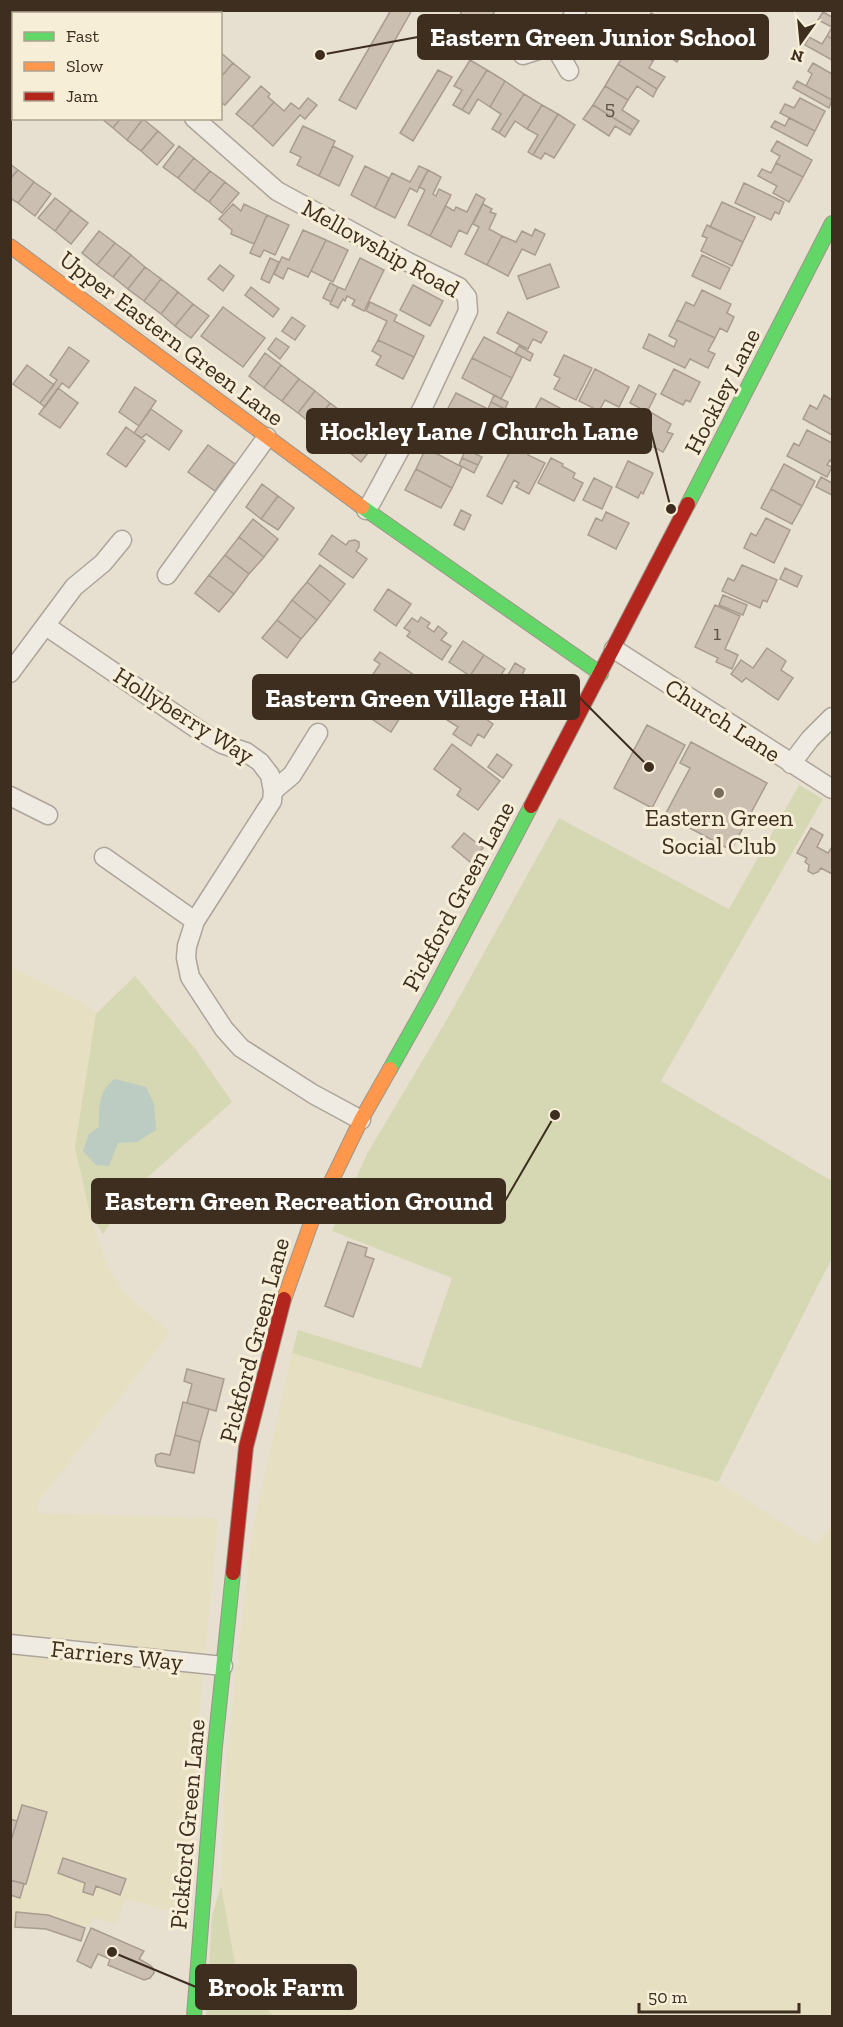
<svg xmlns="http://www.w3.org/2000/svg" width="843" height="2027" font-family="'Zilla Slab',serif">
	<rect width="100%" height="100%" fill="#e7e0d1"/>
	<path fill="#e6dfc2" d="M11,967L85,1004L96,1013L135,976L196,1050L232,1102L130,1193L103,1234L90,1215L108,1268L123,1291L170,1333L38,1502L37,1513L218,1518L195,1762L190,1916L126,1899L116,1925L95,1918L85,1928L81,1941L46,1929L15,1927L11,1930Z
		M292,1353L718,1482L816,1544L832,1525V2016H273L237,1975L221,1886L225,1773L252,1532Z"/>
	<path fill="#d6d7b3" d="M799,785L823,799L661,1081L832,1181V1258L718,1482L292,1353L298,1330L421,1368L452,1278L332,1231L368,1152L446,1021L559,818L729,909Z
		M135,976L196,1050L232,1102L130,1193L103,1234L90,1214L75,1147L96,1014Z
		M221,1886L237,1975L273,2016H206L212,1916Z"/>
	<path fill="#bcccc2" d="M115,1079L146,1087L154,1104L156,1130L137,1142L118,1143L109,1166L96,1165L83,1151L89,1134L99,1127C99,1107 98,1091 115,1079Z"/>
	<path fill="#cbbfb2" stroke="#a89c90" stroke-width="1.5" d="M391,10H412L356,109L339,100Z
		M462,10H495V11L484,30L460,15Z
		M823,12L832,17V39L827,36L832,27L818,20Z
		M651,13L692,38L681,55L641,29Z
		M460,15L484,30L474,47L449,33Z
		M641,29L681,55L677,62L660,51L653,61L630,47Z
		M827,36L832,39V60L805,45L809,37L822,44Z
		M630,47L653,61L649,68L665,77L657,89L618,64Z
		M220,52L233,63L220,78Z
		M470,60L487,70L462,110L453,105L462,90L454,86Z
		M233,63L250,77L225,105L220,102V78Z
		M813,63L832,74V100L806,86L812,74L808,71Z
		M618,64L657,89L653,97L637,86L628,100L605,86Z
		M438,70L452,77L413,141L400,133Z
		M487,70L505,81L490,107L478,99L469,114L462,110Z
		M505,81L524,94L499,133L492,129L501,114L490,107Z
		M797,81L832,100L829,108L793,88Z
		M261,86L270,94L268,97L274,102L252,127L236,114Z
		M605,86L628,100L622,110L639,121L633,130L593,105Z
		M524,94L542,105L527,129L515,121L505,137L499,133Z
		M308,98L317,105L305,119L300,115L273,146L252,127L274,102L284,111L291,103L299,109Z
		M800,98L825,111L815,131L780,113L785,104L794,108Z
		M542,105L558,114L533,155L528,152L538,135L527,129Z
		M593,105L633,130L630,135L615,126L609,136L583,119Z
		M558,114L575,125L554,158L545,153L541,159L533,155Z
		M101,118H121L113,128Z
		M121,118H142L143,119L127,140L113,128Z
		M789,118L815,131L807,146L771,127L775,121L785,126Z
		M143,119L158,131L141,151L127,140Z
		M303,126L335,141L319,176L297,165L301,157L290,152Z
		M158,131L174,145L157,165L141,151Z
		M777,141L812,160L803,177L776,163L780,156L771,151Z
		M179,146L194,158L178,178L163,167Z
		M333,146L353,156L339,186L319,176Z
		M194,158L210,171L194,191L178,178Z
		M776,163L803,177L789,202L773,193L777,186L758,176L762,169L771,173Z
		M10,164L18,170L10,179Z
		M365,166L389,178L375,208L351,195Z
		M419,166L428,170L417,192L410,188L395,218L375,208L392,173L410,182Z
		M18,170L34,182L18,203L10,198V179Z
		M428,170L441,177L433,194L436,196L439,189L451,195L430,236L408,225L425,190L419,187Z
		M210,171L225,182L209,202L194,191Z
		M34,182L51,194L35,216L18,203Z
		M225,182L239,193L222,213L209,202Z
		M744,183L784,202L779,214L775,212L771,220L735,203Z
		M476,194L485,199L467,234L459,230L451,247L430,236L446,206L454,211L456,207L467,212Z
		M55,198L71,210L55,231L38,218Z
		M722,202L755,217L743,242L710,227Z
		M233,204L241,211L244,204L267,215L254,244L231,234L232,230L219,219Z
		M483,204L492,209L490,212L496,214L489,229L502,236L487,265L465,254L479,227L473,224Z
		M71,210L88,223L71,244L55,231Z
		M267,215L289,225L275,255L264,250L260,257L250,253Z
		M707,225L743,242L732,266L701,251L707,238L702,236Z
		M535,229L545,234L535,255L522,249L508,276L487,265L502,236L516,242L522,231L532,236Z
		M303,230L326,240L308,277L288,268L283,279L274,274L282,257L289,260Z
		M99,231L115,243L97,265L82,253Z
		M326,240L348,250L333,282L311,271Z
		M115,243L131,255L113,277L97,265Z
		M131,255L145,267L128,289L113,277Z
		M702,255L730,268L720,289L692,276Z
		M270,258L279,262L269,283L261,279Z
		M360,258L384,270L364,311L352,305L355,300L347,296L345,301L343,299L338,308L330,304L338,287L345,290Z
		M550,264L559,287L527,299L518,276Z
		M220,265L234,276L223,291L208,279Z
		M145,267L161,279L144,301L128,289Z
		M161,279L178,292L161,314L144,301Z
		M330,283L338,287L331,302L323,298Z
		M413,285L443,301L430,326L400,310Z
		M251,287L279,309L273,317L245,295Z
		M702,290L731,304L727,313L734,317L727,332L720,328L715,338L677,320L686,302L694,306Z
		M178,292L193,304L175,326L161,314Z
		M370,302L397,315L394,321L424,336L414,357L378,340L387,321L366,311Z
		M193,304L209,316L191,338L175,326Z
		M223,307L265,338L243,367L201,336Z
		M508,312L547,332L541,343L533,339L528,349L497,333Z
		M292,317L305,326L295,340L282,331Z
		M677,320L715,338L708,351L715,354L708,368L690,359L685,368L643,348L649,334L674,347L677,340L669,336Z
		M484,337L522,357L512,378L472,358Z
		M276,338L289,347L280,359L268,349Z
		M378,340L414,357L403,379L376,365L381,356L372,351Z
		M519,346L533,354L530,361L515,353Z
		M69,347L89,361L69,388L62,383L45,407L40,403L57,380L50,375Z
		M265,353L281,365L264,388L249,376Z
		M564,355L592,368L576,400L554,389L560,378L554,375Z
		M472,358L512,378L501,399L462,378Z
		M27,365L54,385L40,403L13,384Z
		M281,365L299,379L282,401L264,388Z
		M595,369L629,387L619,407L605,400L599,411L579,401Z
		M674,369L700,382L690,402L686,400L683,405L661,394Z
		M299,379L315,391L298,413L282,401Z
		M639,385L656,394L647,412L630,403Z
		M135,387L156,401L139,426L119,412Z
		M58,388L78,403L60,428L39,414Z
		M315,391L330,403L313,425L298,413Z
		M456,393L492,411L485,425L478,421L475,427L446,412Z
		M494,395L508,402L505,409L491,402Z
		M824,395L832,400V435L803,419L810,405L817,409Z
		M541,398L560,408L552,425L532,415Z
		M491,402L505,409L502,415L488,409Z
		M330,403L346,415L329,437L313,425Z
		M151,409L182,431L169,450L146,434L142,438L134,433Z
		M652,413L671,424L667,432L673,434L663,452L638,439Z
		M361,426L378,440L361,462L344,448Z
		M126,427L145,441L126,467L107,454Z
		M807,430L832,443V461L830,460L827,465L832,467L827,477L787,456L794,443L799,446Z
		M517,438L532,446L528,455L545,463L529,494L516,487L519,483L514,480L502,504L487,496Z
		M208,445L235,464L215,491L188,472Z
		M426,448L462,467L452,488L416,469Z
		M466,449L482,457L478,465L462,458Z
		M462,458L478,465L474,473L459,465Z
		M551,458L563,464L562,466L575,473L573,478L583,483L574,501L538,483Z
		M628,461L653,473L643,494L641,492L638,498L616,487Z
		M784,464L815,481L802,506L771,489Z
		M416,469L452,488L441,508L405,490Z
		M821,477L832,483V495L816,487Z
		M594,478L612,487L602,509L583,500Z
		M262,484L278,496L261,519L246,507Z
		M771,489L802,506L792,524L761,508Z
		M278,496L294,508L278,530L261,519Z
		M461,510L471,515L464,530L454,525Z
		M606,512L629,523L616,549L588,535L596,518L602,521Z
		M766,518L790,530L774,563L744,548L751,533L756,536Z
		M253,519L278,539L264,557L239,537Z
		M332,535L346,545L349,541L355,540L359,542V547L356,551L367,559L353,578L319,554Z
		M239,537L264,557L249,574L225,555Z
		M225,555L249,574L234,594L209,575Z
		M320,565L345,584L331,602L307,582Z
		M742,565L777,580L767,602L763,600L760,608L722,591L728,578L734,581Z
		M785,568L802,576L797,587L780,579Z
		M209,575L234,594L219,612L195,593Z
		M307,582L331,602L317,620L292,600Z
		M388,589L411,604L396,626L374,610Z
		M723,595L747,605L743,615L719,605Z
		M292,600L317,620L301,639L277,620Z
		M715,605L740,616L725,649L738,655L732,669L716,662L718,658L695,647Z
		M421,617L430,623L427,627L434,632L438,626L447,633L441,640L451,646L442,660L407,636L410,632L404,628L412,618L418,622Z
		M277,620L301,639L287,658L262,638Z
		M463,641L484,655L470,676L449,662Z
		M767,648L786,661L781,670L793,678L778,700L746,678L742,682L731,674L741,660L753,668Z
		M380,652L426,683L416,697L406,690L399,700L369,680L380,664L374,660Z
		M484,655L505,669L491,690L470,676Z
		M515,663L525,669L522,675L534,682L521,705L498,692Z
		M369,680L399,700L391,711L400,718L391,732L345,701L351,692L358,696Z
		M466,705L493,724L484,738L478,734L471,746L453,734L458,727L444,718L450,709L459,715L461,707Z
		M647,725L685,745L652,808L614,788Z
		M691,742L767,783L731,850L665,815L690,768L680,763Z
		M452,744L500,781L478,810L457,795L461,789L434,769Z
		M497,754L512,765L503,778L488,767Z
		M811,828L823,835L817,847L828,853L832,847V874L821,868L818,872L813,874L808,871L809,865L805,862L807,858L797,853Z
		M464,833L483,848L470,862L452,847Z
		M348,1242L367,1248L365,1256L374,1259L353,1317L325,1306Z
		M187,1369L224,1379L216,1411L187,1403L192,1384L184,1381Z
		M183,1402L209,1409L200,1442L175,1435Z
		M175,1435L200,1442L194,1473L157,1466L155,1461L156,1455L161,1453L170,1455Z
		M22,1805L47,1812L26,1884L10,1880V1844Z
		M10,1819L17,1821L10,1844Z
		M63,1858L126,1879L120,1895L96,1886L93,1895L83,1892L85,1883L58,1873Z
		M10,1880L24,1884L20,1898L10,1895Z
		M16,1912L48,1915L85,1928L81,1941L46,1929L15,1927Z
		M91,1928L144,1951L139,1959L150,1965L153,1968L154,1973L150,1978L144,1980L108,1965L110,1959L98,1954L91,1968L77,1961Z"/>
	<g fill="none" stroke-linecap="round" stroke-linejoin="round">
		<defs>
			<path id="street" d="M67,10L70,14
				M554,45L577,10
				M523,55L554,45L569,71
				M194,118L277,191L408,262L459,287L467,297L468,311L423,407L372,501L366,510
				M167,575L267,437
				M46,626L203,733L222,744L246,752L260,762L270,775L273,791L272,801L195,921L187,946L186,958L190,977L224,1029L241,1048L313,1094L361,1120
				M614,649L832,789
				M10,673L74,587L103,563L122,540
				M791,764L810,739L832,717
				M273,791L292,775L318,733
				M10,796L48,815
				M104,857L195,921
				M10,1644L223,1666"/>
			<path id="fast" d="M688,504L832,223
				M362,507L601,674
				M390,1069L431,996L531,806
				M194,2016L215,1746L233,1573"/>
			<path id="slow" d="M10,246L362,507
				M284,1299L311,1223L361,1120L390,1069"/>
			<path id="jam" d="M531,806L688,504
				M233,1573L246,1447L284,1299"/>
		</defs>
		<use href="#street" stroke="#ada599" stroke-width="21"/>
		<use href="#fast" stroke="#9c958a" stroke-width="16"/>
		<use href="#slow" stroke="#9c958a" stroke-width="16"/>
		<use href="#jam" stroke="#9c958a" stroke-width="16"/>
		<use href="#street" stroke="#efebe3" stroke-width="18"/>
		<use href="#fast" stroke="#63d668" stroke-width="14"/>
		<use href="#slow" stroke="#ff974d" stroke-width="14"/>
		<use href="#jam" stroke="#b3261e" stroke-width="14"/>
	</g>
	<circle fill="#786c5e" stroke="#f7eed8" stroke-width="2" cx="719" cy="793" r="6"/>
	<g text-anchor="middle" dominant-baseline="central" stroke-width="6" stroke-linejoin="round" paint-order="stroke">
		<g font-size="21" fill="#605244">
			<text x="610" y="107">5</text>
			<text x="717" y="632">1</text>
		</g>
		<g font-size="24" fill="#3d2e20" stroke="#f7eed8">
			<text transform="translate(381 248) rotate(29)">Mellowship Road</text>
			<text transform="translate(172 338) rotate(37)">Upper Eastern Green Lane</text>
			<text transform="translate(722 391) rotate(-63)">Hockley Lane</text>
			<text transform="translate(184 715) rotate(32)">Hollyberry Way</text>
			<text transform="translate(723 720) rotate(33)">Church Lane</text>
			<text transform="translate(458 896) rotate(-62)">Pickford Green Lane</text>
			<text transform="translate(254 1340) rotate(-75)">Pickford Green Lane</text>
			<text transform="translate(117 1655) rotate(6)">Farriers Way</text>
			<text transform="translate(187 1824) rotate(-85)">Pickford Green Lane</text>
		</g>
		<g font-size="24" fill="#3d2e20" stroke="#f7eed8">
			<text x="719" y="817">Eastern Green<tspan x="719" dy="28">Social Club</tspan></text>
		</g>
	</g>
	<path fill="none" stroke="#3d2e20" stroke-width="2" d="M320 55L418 37M671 509L651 431M649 767L579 697M555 1115L505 1201M112 1952L196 1987"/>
	<g fill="#3d2e20" stroke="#f7eed8" stroke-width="2">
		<circle cx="320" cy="55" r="6"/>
		<circle cx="671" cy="509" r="6"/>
		<circle cx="649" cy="767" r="6"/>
		<circle cx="555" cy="1115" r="6"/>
		<circle cx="112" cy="1952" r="6"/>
	</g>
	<g fill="#3d2e20" stroke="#3d2e20" stroke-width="2">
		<rect x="418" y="15" width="350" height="44" rx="6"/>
		<rect x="307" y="409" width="344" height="44" rx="6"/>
		<rect x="253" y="675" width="326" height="44" rx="6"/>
		<rect x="92" y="1179" width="413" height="44" rx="6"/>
		<rect x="196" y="1965" width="160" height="44" rx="6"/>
	</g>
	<g font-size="26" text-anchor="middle" font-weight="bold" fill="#fff">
		<text x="593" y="46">Eastern Green Junior School</text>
		<text x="479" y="440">Hockley Lane / Church Lane</text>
		<text x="416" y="707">Eastern Green Village Hall</text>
		<text x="299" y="1210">Eastern Green Recreation Ground</text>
		<text x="276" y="1996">Brook Farm</text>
	</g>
	<rect width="843" height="2027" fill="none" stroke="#3d2e20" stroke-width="24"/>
	<rect x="12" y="12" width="210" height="108" fill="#f7eed8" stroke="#ada18e" stroke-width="1.5"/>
	<rect x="24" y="32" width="30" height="9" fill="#63d668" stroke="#ada18e" stroke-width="1.5"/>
	<text x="66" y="42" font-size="18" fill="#3d2e20">Fast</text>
	<rect x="24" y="62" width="30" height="9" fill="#ff974d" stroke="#ada18e" stroke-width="1.5"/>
	<text x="66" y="72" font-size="18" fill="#3d2e20">Slow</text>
	<rect x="24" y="92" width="30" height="9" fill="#b3261e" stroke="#ada18e" stroke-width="1.5"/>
	<text x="66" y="102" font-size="18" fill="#3d2e20">Jam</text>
	<g transform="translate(801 42) rotate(195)" stroke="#f7eed8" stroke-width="4.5" paint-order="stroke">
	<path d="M0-4.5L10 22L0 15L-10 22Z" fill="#3d2e20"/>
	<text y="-9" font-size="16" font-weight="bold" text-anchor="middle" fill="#3d2e20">N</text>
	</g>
	<path d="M639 2003v9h160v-9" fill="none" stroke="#3d2e20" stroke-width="3"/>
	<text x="648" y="2003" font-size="18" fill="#3d2e20" stroke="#f7eed8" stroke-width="4.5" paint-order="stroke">50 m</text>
</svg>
